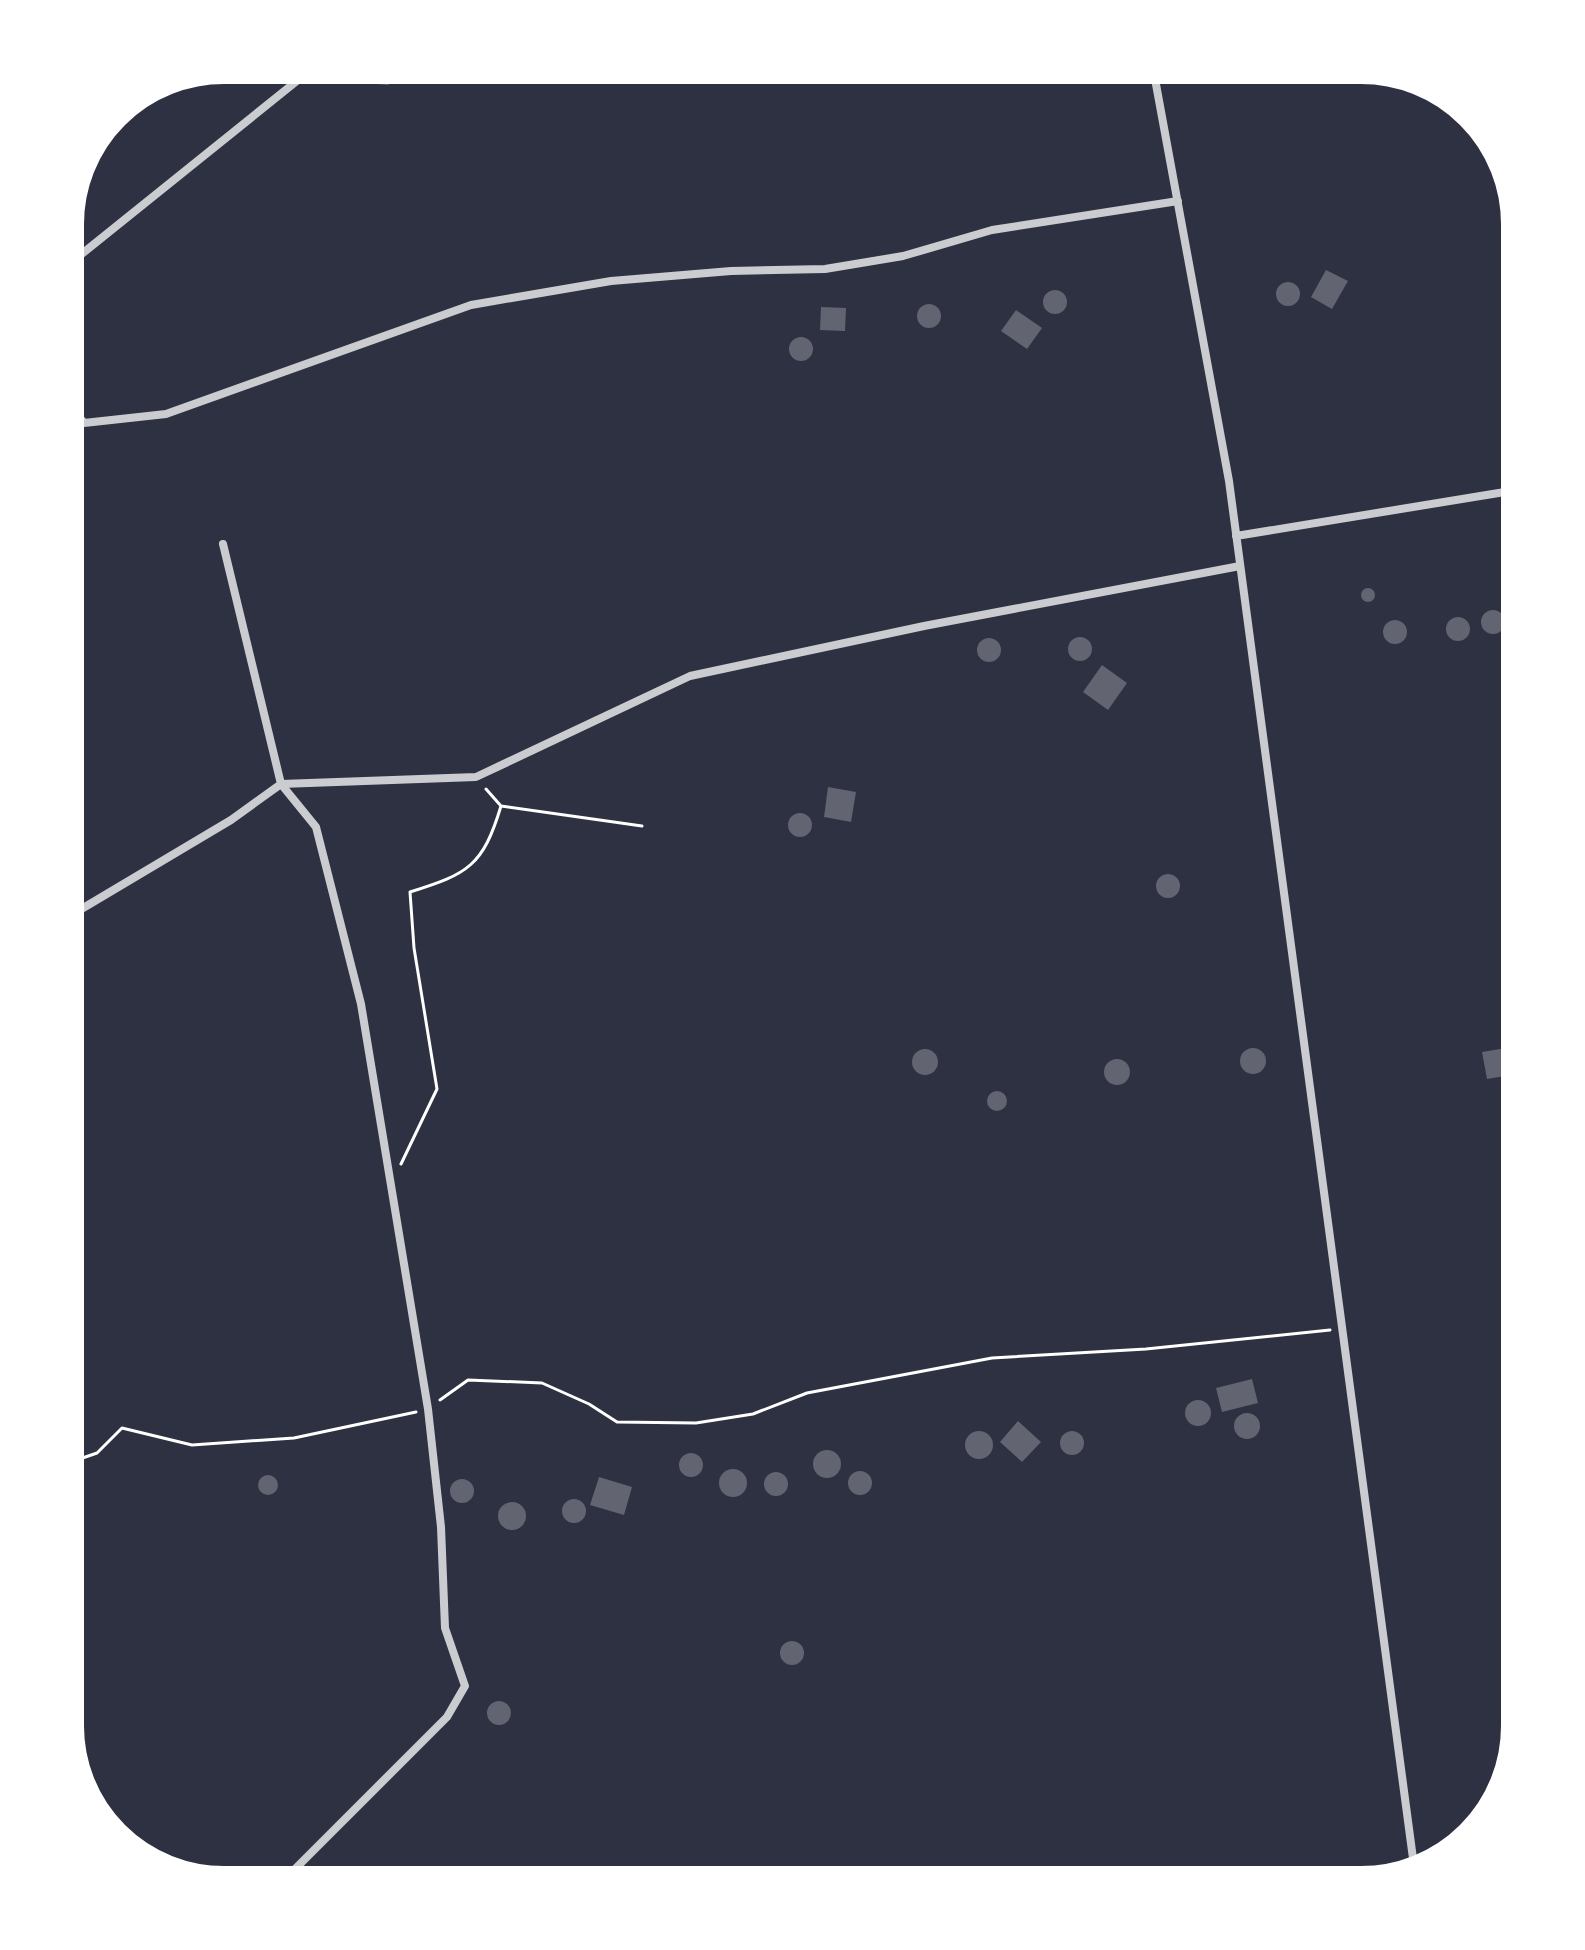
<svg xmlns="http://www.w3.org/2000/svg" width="1585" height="1950" font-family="'Fira Sans Condensed',sans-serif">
	<rect width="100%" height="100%" fill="#2d3142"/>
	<path fill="#626471" d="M372,68H394V81L388,85L377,84L372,79Z
		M1326,270L1348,281L1332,309L1311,297Z
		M1276 294a12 12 0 1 1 24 0a12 12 0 1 1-24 0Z
		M1043 302a12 12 0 1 1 24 0a12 12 0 1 1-24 0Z
		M917 316a12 12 0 1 1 24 0a12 12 0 1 1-24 0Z
		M821,307L846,308L845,331L820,330Z
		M1016,310L1042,328L1027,349L1001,331Z
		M789 349a12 12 0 1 1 24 0a12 12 0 1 1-24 0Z
		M1361 595a7 7 0 1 1 14 0a7 7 0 1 1-14 0Z
		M1481 622a12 12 0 1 1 24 0a12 12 0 1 1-24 0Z
		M1446 629a12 12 0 1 1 24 0a12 12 0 1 1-24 0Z
		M1383 632a12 12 0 1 1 24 0a12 12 0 1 1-24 0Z
		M1068 649a12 12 0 1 1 24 0a12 12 0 1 1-24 0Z
		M977 650a12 12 0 1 1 24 0a12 12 0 1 1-24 0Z
		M1102,665L1127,683L1108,710L1083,692Z
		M828,787L856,792L851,822L824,817Z
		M788 825a12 12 0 1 1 24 0a12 12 0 1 1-24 0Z
		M1156 886a12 12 0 1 1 24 0a12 12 0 1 1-24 0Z
		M1512,1047L1517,1074L1487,1079L1482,1052Z
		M1240 1061a13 13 0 1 1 26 0a13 13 0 1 1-26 0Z
		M912 1062a13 13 0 1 1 26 0a13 13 0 1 1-26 0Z
		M1104 1072a13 13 0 1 1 26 0a13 13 0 1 1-26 0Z
		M987 1101a10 10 0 1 1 20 0a10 10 0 1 1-20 0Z
		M1252,1379L1258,1403L1222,1412L1216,1388Z
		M1185 1413a13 13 0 1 1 26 0a13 13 0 1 1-26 0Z
		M1234 1426a13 13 0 1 1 26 0a13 13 0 1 1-26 0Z
		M1018,1421L1041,1442L1022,1462L1000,1442Z
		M1060 1443a12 12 0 1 1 24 0a12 12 0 1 1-24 0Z
		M965 1445a14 14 0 1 1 28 0a14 14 0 1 1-28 0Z
		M813 1464a14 14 0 1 1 28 0a14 14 0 1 1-28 0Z
		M679 1465a12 12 0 1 1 24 0a12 12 0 1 1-24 0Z
		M719 1483a14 14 0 1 1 28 0a14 14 0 1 1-28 0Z
		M848 1483a12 12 0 1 1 24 0a12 12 0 1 1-24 0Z
		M764 1484a12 12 0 1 1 24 0a12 12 0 1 1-24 0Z
		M258 1485a10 10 0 1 1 20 0a10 10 0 1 1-20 0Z
		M599,1477L632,1487L624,1515L590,1505Z
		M450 1491a12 12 0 1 1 24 0a12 12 0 1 1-24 0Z
		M562 1511a12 12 0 1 1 24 0a12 12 0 1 1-24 0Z
		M498 1516a14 14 0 1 1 28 0a14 14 0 1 1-28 0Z
		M780 1653a12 12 0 1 1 24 0a12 12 0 1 1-24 0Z
		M487 1713a12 12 0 1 1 24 0a12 12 0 1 1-24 0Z"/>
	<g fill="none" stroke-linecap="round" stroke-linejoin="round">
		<path stroke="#fff" stroke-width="3" d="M501,806L642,826
			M401,1164L437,1089L414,948L410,892C468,874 483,866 501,806L486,789
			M440,1400L468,1380L542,1383L589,1404L617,1422L696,1423L753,1414L807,1393L992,1358L1146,1349L1330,1330
			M68,1463L97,1453L122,1428L192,1445L294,1438L416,1412"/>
		<path stroke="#caccd0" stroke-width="8" d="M1153,68L1229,481L1414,1866
			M68,265L313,68
			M68,403L84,423L166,414L471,305L611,281L731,271L825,269L903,256L992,230L1178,201
			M1236,536L1517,490
			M223,544L281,784L316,827L361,1004L428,1409L441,1527L445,1628L465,1686L447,1717L282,1882
			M68,917L231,820L281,784L476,777L690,676L924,626L1240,566"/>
	</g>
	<path d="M0 0H1585V1950H0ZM224 82H1361A142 142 0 0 1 1503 224V1726A142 142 0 0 1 1361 1868H224A142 142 0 0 1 82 1726V224A142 142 0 0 1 224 82Z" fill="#fff" fill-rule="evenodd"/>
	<path fill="none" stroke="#fff" stroke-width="4" d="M224 82H1361A142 142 0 0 1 1503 224V1726A142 142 0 0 1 1361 1868H224A142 142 0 0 1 82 1726V224A142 142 0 0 1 224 82Z"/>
</svg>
